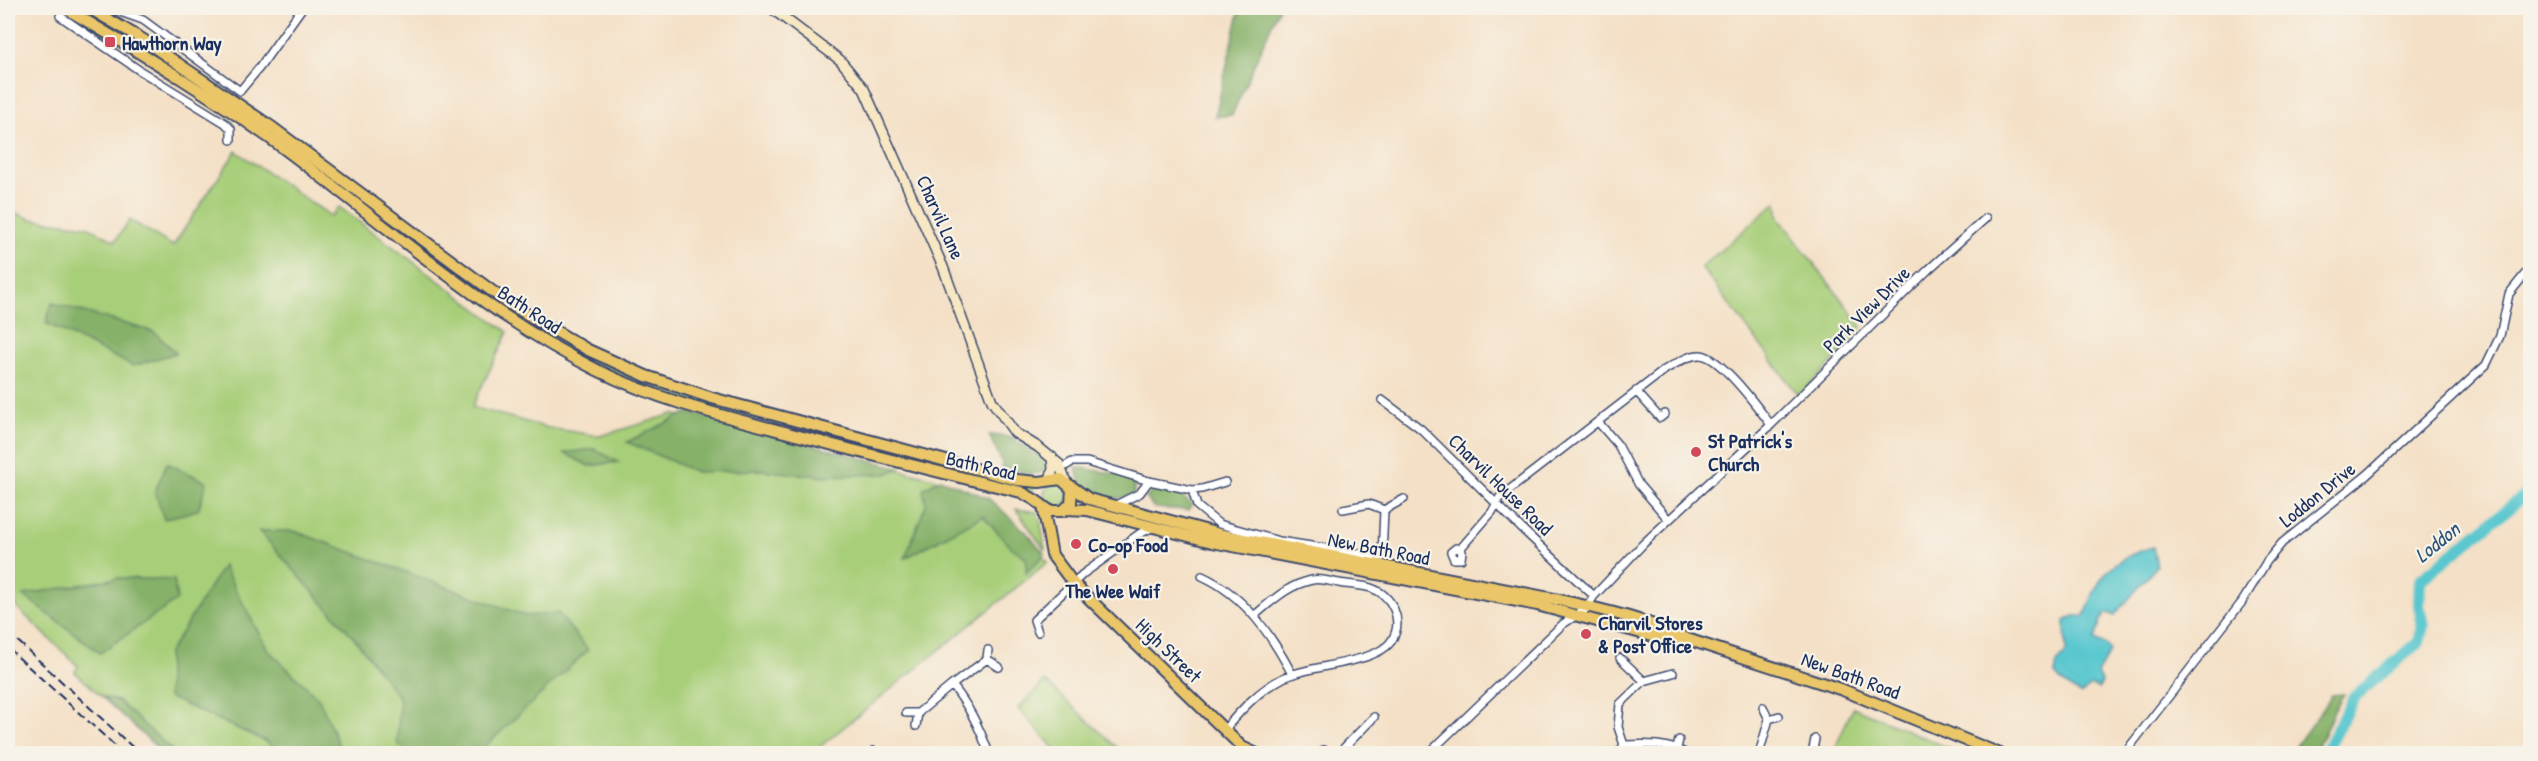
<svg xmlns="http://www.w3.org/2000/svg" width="2538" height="761" font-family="'Patrick Hand',sans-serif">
	<rect width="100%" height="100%" fill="#f7f3e8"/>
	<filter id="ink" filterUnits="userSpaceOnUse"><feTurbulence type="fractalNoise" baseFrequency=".0167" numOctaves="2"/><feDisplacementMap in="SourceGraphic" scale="12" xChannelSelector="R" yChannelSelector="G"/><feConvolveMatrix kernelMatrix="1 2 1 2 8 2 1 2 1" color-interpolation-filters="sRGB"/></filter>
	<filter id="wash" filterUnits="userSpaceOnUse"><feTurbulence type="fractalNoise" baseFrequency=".008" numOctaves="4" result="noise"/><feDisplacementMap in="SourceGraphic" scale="24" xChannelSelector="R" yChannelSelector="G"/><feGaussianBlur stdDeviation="1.35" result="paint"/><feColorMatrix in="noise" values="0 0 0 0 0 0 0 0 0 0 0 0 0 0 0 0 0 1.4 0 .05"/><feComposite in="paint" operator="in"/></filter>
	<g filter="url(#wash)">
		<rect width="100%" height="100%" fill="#f4e0c6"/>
		<path fill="#a7ce78" stroke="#617e6b" stroke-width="1.5" d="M144,45L221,97L495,298L654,383L1034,486L1033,492L674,398L632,381L559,346L490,300L381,218L142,49Z
			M236,151L331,216L339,207L508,332L472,407L549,428L600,436L673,414L934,478L993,510L1048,562L812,753H163L75,672L78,666L8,599V210L31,219L87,226L115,241L130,220L173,246Z
			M1777,202L1779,218L1861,325L1858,336L1799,396L1701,267Z
			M1044 495a12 12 0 1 1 24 0a12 12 0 1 1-24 0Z
			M1016,509L1037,512L1041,524L1045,550Z
			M1045,681L1123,753H1058L1018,708Z
			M1853,707L1960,753H1833Z"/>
		<path fill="#85b168" stroke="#507063" stroke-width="1.5" d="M1240,8H1279L1232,115L1215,117Z
			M52,303L154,332L176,353L133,366L46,323Z
			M688,412L900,468L886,474L819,476L760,470L696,472L627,442Z
			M989,435L1010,437L1046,460L1048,471L1032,474L1002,468V462Z
			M594,449L618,462L589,466L564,453Z
			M167,463L207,482L198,510L164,519L155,491Z
			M1076,467L1135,477L1134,494C1108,504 1080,499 1076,467Z
			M940,479L988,498L1026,532L1045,554L1026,573V558L1011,547L983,516L905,558L926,504L923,489Z
			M1154,489L1179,495L1192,504L1188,510L1154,508L1146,498Z
			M259,531H294L526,616L558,613L588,650L478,753H409L397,743L400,699L355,639Z
			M223,566L268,650L319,699L342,753H278L267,742L168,697V654Z
			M118,578L174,580L177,600L100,653L23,595Z
			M2344,694C2330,712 2327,737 2311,753H2291L2332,695Z
			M102,697L118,701L175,753H163Z"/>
		<path fill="#5ac7cf" stroke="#3a7b96" stroke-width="1.5" d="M2153,547L2157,566L2115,615L2106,613L2100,622L2095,640L2107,646L2110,651L2097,674L2102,683L2098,689L2092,686L2080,694C2069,688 2062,683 2055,674L2057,664L2066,652L2065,621L2074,616H2085C2098,575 2111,559 2153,547Z"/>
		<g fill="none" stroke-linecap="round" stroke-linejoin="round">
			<path stroke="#5ac7cf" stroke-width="12" d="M2324,754L2354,697L2419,642L2423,626L2419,605L2420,580L2530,491"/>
		</g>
	</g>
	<g filter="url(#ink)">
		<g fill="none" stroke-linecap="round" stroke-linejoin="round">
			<defs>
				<path id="street" d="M109,8L143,20L240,91L260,67L302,8
					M60,16L139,70L225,123L231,129V140
					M1636,391L1660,418L1665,414
					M1382,400L1421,429L1522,529L1594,596
					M1598,422L1618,445L1639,485L1669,520
					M1062,468L1072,462H1087L1149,481L1192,490L1202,489L1225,482
					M1192,490L1197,506L1219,524L1279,541L1382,557L1384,510L1404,499
					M1116,505L1140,493L1149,481
					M1343,509L1369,504L1384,510
					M1460,549L1456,548L1451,552L1454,559H1461L1462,552L1460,549L1492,512L1500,497L1666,369C1676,364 1689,354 1701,355C1721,357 1759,409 1771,425
					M1202,576C1244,595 1271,634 1292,674
					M1038,632L1034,620L1083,574L1139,534L1151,528
					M988,650L987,659L952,685C969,706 980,728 989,754
					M1620,658L1644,681
					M987,659L999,667
					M1763,707L1769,719
					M906,713H918
					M916,726L918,713L952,685
					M1225,729C1242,709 1259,690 1283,678C1311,664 1378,664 1392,640C1404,620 1392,595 1371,588C1362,585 1349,585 1339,583C1331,582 1321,578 1312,580C1288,585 1273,600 1255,615
					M1624,745C1647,744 1666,743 1687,754
					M1677,748L1679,740
					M1324,750L1329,754
					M873,751V754
					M1338,754L1374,717
					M1428,754L1563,624L1586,609L1594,596L1644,543L1771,425L1928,270L1986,218
					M1618,754L1624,745L1618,727L1620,704L1644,681L1673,673
					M1759,754L1769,719L1779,716
					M1812,754L1815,739
					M2124,754L2242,602L2267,561L2282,543L2367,475L2486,365L2500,336L2509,294L2530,268"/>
				<path id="secondary" d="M771,8L840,60L864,89L943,267L992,401L1015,433L1038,447L1059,464L1066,482
					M1050,479L1053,469L1052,457"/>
				<path id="primary" d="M65,8C142,54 218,99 290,153C390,228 485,314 597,370C657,400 723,416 788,433C866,454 943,473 1021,492L1035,500L1050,511H1063L1071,503L1072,489L1061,479L1039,482L1017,480L712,398L646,376L588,350L508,303L273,128L142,39L89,8
					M1068,484L1089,499L1223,535L1560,600C1603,610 1647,619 1687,639L1843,690L2000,754
					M1043,506L1052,555L1073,583L1242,747L1257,754
					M1066,509L1087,510L1212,542L1537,605L1660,638L1684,640"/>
			</defs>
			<use href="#street" stroke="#3c4a6e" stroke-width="10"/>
			<use href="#secondary" stroke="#3c4a6e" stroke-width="12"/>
			<use href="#primary" stroke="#3c4a6e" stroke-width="14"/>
			<use href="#street" stroke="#fff" stroke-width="7"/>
			<use href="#secondary" stroke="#f7e8c3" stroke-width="9"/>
			<use href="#primary" stroke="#eac669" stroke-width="10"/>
			<path stroke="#1b2f5e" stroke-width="2" stroke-dasharray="9 4.5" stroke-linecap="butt" d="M8,632L140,754
				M8,648L124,754"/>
		</g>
	</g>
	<g fill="#d1495b" stroke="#f7f3e8" stroke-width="2">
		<rect x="104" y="36" width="12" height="12" rx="3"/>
		<circle cx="1696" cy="452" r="6"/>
		<circle cx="1076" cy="544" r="6"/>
		<circle cx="1113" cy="569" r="6"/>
		<circle cx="1586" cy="634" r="6"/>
	</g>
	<g text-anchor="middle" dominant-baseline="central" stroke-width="4.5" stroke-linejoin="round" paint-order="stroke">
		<g font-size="20" font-weight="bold" fill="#1b2f5e" stroke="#f7f3e8" text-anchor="start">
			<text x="122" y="42">Hawthorn Way</text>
			<text x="1708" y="440">St Patrick's<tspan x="1708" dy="23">Church</tspan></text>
			<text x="1088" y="544">Co-op Food</text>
			<text x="1113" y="590" text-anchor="middle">The Wee Waif</text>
			<text x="1598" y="622">Charvil Stores<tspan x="1598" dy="23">&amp; Post Office</tspan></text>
		</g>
		<g font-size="20" fill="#1b2f5e" stroke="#f7f3e8">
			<text transform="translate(941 217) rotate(66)">Charvil Lane</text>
			<text transform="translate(530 309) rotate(33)">Bath Road</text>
			<text transform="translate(1866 309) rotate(-45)">Park View Drive</text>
			<text transform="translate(981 465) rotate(13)">Bath Road</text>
			<text transform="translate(1501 484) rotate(44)">Charvil House Road</text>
			<text transform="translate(2317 494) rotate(-39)">Loddon Drive</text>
			<text transform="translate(1379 548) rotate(11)">New Bath Road</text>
			<text transform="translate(1169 650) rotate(44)">High Street</text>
			<text transform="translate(1851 675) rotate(20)">New Bath Road</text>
		</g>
		<g font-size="21" font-style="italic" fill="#2b557a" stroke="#f7f3e8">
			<text transform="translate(2437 542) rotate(-39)">Loddon</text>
		</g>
	</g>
	<rect width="2538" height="761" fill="none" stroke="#f7f3e8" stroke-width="30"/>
</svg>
